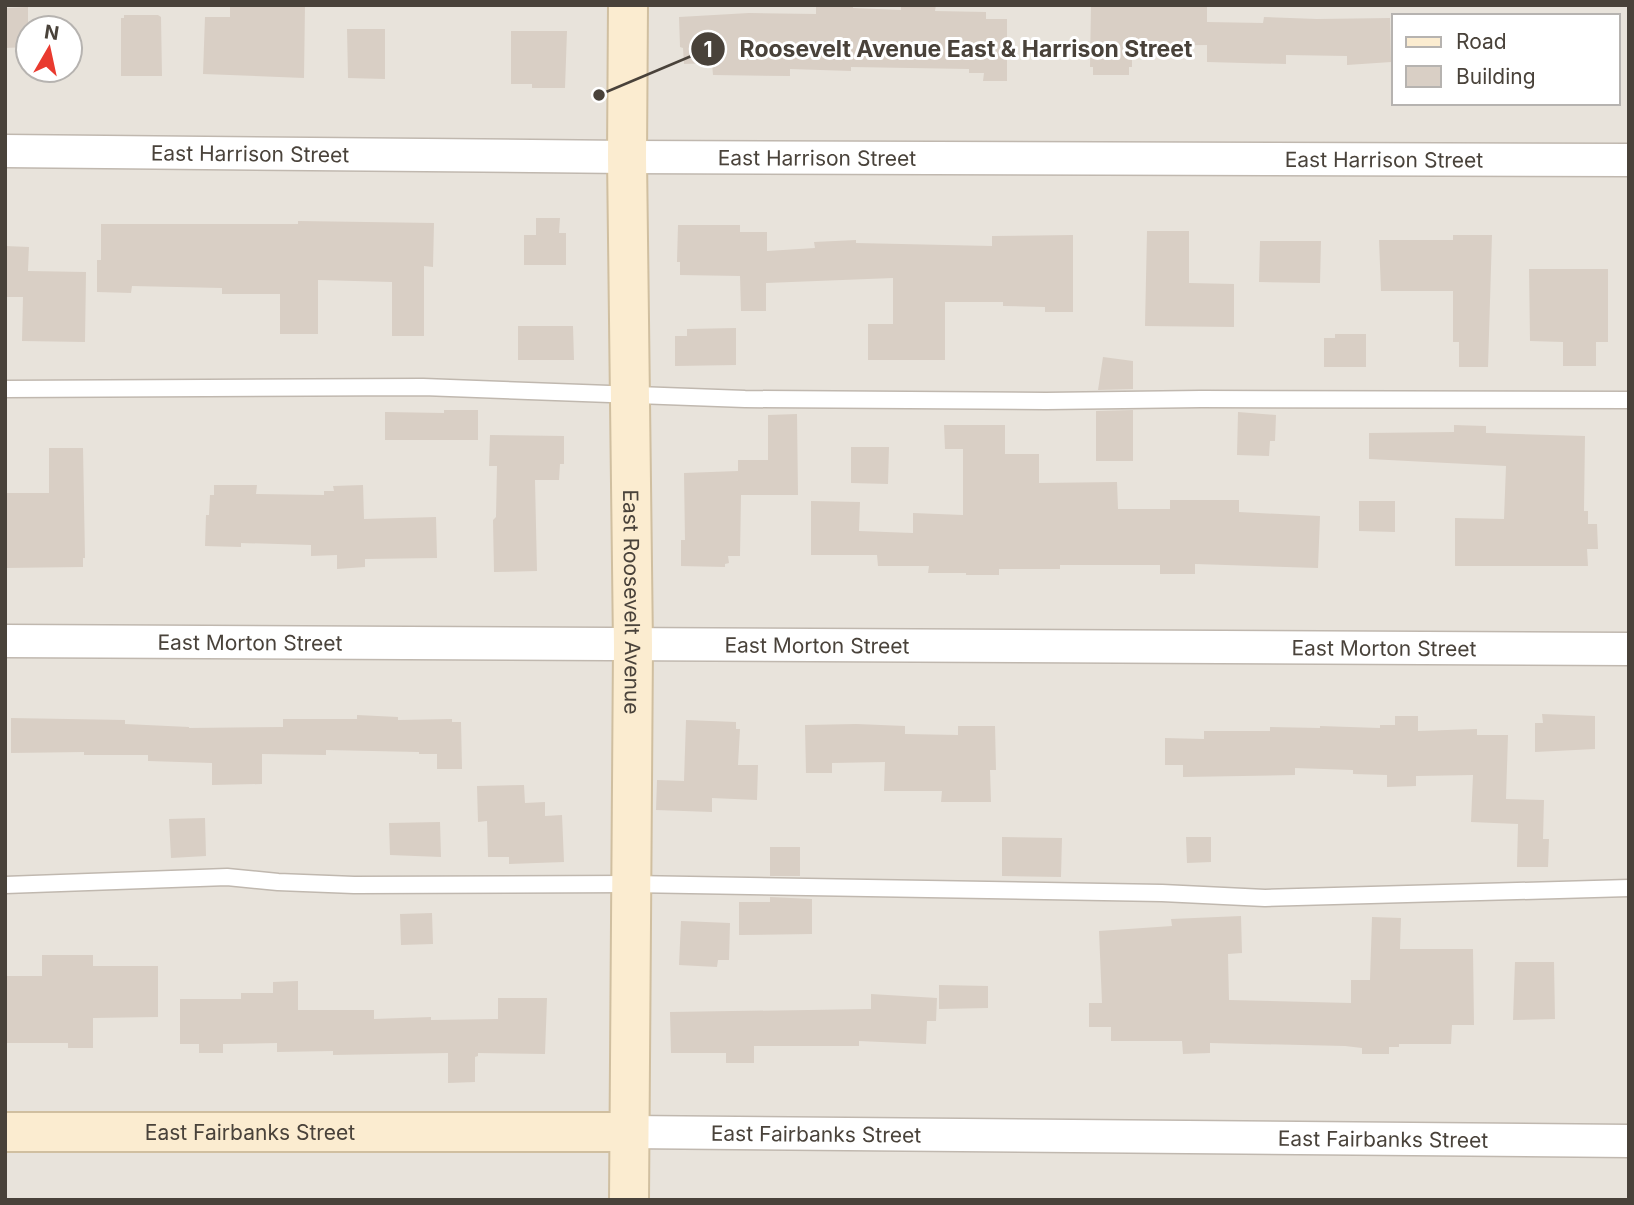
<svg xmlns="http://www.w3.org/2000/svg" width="1634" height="1205" font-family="Inter,sans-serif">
	<rect width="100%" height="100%" fill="#f5f1ec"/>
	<path fill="#e8e3db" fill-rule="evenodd" d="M5,5H1629V1200H5ZM1394,16H1618V103H1394ZM28,28H70V70H28Z"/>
	<path fill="#d9cfc5" d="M230,5H305L304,78L203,74L205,17H230Z
		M816,5H853V8L901,10V5H936L935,11L986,12V19H1007V81H983L984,73H969V69L851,67V71L790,69V76L713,75L712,63L684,64L683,48L680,47L679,17L749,13L816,14Z
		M1091,5H1207V22L1263,23L1264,17L1317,19L1390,18L1391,62L1347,65V56L1286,55V64L1207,62V45L1132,46V67H1129V75H1093V67H1090Z
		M28,7V47L5,48V8Z
		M124,15H158L161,17L162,76H121V18H124Z
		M347,29H385V79L348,78Z
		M511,31H567L565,88H532V84H511Z
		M536,218H560L559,233H566V265H524V235H536Z
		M298,221L434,223L433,267L424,266V336H392V282L318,280V334H280V294H222V288L132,286L131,293L97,292V260H101V224H298Z
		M678,225H740V232H767V251L815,248L814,242L856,240V243L992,246V236L1073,235V312H1045V307L1003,306V302H945V360H868V324H893V278L766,283V311H741L740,276L680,275V262H677Z
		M1147,231H1189V283L1234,284V327L1145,326Z
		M1453,235H1492L1488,367H1459V342H1453V291H1381L1379,240H1453Z
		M1260,241H1321L1320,283L1259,282Z
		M5,246L29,247L28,271L86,272L85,342L22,341L23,297H5Z
		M1529,269H1608V342H1596V366H1563V342L1530,341Z
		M518,326H573L574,360H518Z
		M736,328V365L675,366V336H687V329Z
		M1335,334H1366V367H1324V338H1335Z
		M1103,357L1133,361V389L1098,390Z
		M444,410H478V440H385V412L444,413Z
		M1133,410V461H1096V411Z
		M1238,412L1276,415L1275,441H1270L1269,456L1237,455Z
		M797,414L798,495H741L740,556H728L729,563L725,564V567L681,566V540H685L684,473L738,471V460H768V415Z
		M944,425H1005V454H1039V483L1117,482L1118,509H1170V500H1239V512L1320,516L1318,568L1195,564V574H1160V565H1060V569H999V575H966V573H928L929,566H878L877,555H811V501L860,502L859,531L913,533V513L963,515V449H945Z
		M1454,425L1486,426V433L1585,436L1584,511H1588V524H1597L1598,549H1587L1588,566H1455V518L1504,519L1506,466L1369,459V433L1454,432Z
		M490,435L564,436V464H560L559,480H535L537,571L494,572L493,520L496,517L497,466H489Z
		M851,447H889L888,484L851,483Z
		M49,448H83L85,558H83V567L5,568V493H49Z
		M214,485H257L256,494L324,495V491H334L333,486L363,485L364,519L436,517L437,558L365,559V567L337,569V555L311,556V545L241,543V547L205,546L206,515H209L210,495H214Z
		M1359,501H1395V532L1359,531Z
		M1542,714L1595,716V749L1535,752V723H1543Z
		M357,715L398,717V720L452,719V722H461L462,769H437V754H419V752L326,750V755L262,754V784L212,785V763L148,761V755H84V752L11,753V718L125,720V724L189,727V728L283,727V719H357Z
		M1395,716H1418V731L1477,729V735H1508L1506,799L1544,800L1543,839H1549L1548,867H1517L1518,824L1471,822L1473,775L1416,776V786L1387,787V775L1353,774V770L1295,768V775L1183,777V765H1165V738L1204,739V731H1270V727L1320,728V726L1380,728V725H1395Z
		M686,720L736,722V729H740L738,765H758L757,800L712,798V812L656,810L657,780L684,781Z
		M856,724L905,726V734L958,735V726H995L996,770H990L991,802H941L942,791H884L885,762L832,763V773H806L805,725Z
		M524,785L525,803L545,802V816L562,815L564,862L509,864V857H488L487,821L478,822L477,786Z
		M205,818L206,856L171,858L169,819Z
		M440,822L441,857L390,855L389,823Z
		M1002,837L1062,838L1061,877L1002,876Z
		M1186,837H1211V862L1187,863Z
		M770,847H800V876H770Z
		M770,897L812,899V934L739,935V902H770Z
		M432,913L433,944L401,945L400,914Z
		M1241,916L1242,953L1228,954L1229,1000L1351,1003V980H1370L1372,917L1401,918L1400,949H1473L1474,1025H1452L1451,1044H1399V1047H1389V1054H1362V1048L1345,1046L1210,1043V1053L1183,1054L1182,1041H1111V1027H1089V1003H1102L1099,931L1172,926L1171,919Z
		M681,921L730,923L729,960H718L717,967L679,965Z
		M42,955H93V966H158V1017L93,1018V1048H68V1043H5V976H42Z
		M1515,962H1554L1555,1019L1513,1020Z
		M298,981V1010H374V1019L431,1017V1020L498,1019V998H547L545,1054L478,1053V1056L475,1057V1082L448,1083V1053L333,1055V1051L277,1052V1043L223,1044V1053H199V1044H180V999H241V993H273V982Z
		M939,985L988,986V1008L939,1009Z
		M871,994L937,998L936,1021H927L926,1044L859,1041V1046H754V1063H726V1053H671L670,1012L871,1009Z"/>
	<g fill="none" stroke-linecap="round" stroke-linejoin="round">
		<defs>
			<path id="lane" d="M5,389L423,387L745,399L1046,401L1201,399L1629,400
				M5,885L227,877L278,882L354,885L631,884L1162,893L1265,898L1629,888"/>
			<g id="street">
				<path id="s1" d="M5,151L627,157L1629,160"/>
				<path id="s2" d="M5,641L1629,649"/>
				<path id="s3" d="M629,1132L1629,1141"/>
			</g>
			<g id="secondary">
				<path id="s4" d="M628,5L627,157L633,646L629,1200"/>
				<path id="s5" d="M5,1132H629"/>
			</g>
		</defs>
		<use href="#lane" stroke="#c0b8af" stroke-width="19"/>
		<use href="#street" stroke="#c0b8af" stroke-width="35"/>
		<use href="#secondary" stroke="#d0bfa0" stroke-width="42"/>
		<use href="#lane" stroke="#fff" stroke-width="16"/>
		<use href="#street" stroke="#fff" stroke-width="32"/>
		<use href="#secondary" stroke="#fbecd0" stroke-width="38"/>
	</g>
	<g text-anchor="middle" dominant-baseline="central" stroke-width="6" stroke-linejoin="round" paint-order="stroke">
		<g font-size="21" fill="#49423a" stroke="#fff">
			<text stroke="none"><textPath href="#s1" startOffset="245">East Harrison Street</textPath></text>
			<text stroke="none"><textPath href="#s1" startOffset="812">East Harrison Street</textPath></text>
			<text stroke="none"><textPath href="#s1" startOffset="1379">East Harrison Street</textPath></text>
			<text stroke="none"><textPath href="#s4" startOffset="597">East Roosevelt Avenue</textPath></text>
			<text stroke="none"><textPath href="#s2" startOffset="245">East Morton Street</textPath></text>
			<text stroke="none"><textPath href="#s2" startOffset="812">East Morton Street</textPath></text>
			<text stroke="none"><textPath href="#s2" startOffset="1379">East Morton Street</textPath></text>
			<text stroke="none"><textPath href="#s5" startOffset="245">East Fairbanks Street</textPath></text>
			<text stroke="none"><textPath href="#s3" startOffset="187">East Fairbanks Street</textPath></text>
			<text stroke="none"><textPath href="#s3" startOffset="754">East Fairbanks Street</textPath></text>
		</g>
	</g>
	<path fill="none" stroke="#49423a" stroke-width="2.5" d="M599 95L708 49"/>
	<g fill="#49423a" stroke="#fff" stroke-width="2.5">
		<circle cx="599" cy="95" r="7"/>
		<circle cx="708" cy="49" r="18"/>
	</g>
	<g font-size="21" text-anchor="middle" font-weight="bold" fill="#fff">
		<text x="708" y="57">1</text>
	</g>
	<g font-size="23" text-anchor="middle" font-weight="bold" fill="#49423a" stroke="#fff" stroke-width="6" stroke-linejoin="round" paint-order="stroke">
		<text x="966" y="57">Roosevelt Avenue East &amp; Harrison Street</text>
	</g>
	<rect width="1634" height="1205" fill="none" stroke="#49423a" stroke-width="14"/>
	<rect x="1392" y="14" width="228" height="91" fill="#ffffff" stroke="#b6b3b0" stroke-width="2"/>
	<rect x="1406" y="37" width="35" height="10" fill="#fbecd0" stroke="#b6b3b0" stroke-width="2"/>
	<text x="1456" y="49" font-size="21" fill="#49423a">Road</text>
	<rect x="1406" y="66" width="35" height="21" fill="#d9cfc5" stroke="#b6b3b0" stroke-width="2"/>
	<text x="1456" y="84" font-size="21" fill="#49423a">Building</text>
	<g transform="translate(49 49) rotate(9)"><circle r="33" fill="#ffffff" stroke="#b6b3b0" stroke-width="2"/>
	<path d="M0-5L12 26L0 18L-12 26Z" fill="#e93a2f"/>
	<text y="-10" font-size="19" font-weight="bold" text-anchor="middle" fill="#49423a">N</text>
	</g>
</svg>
